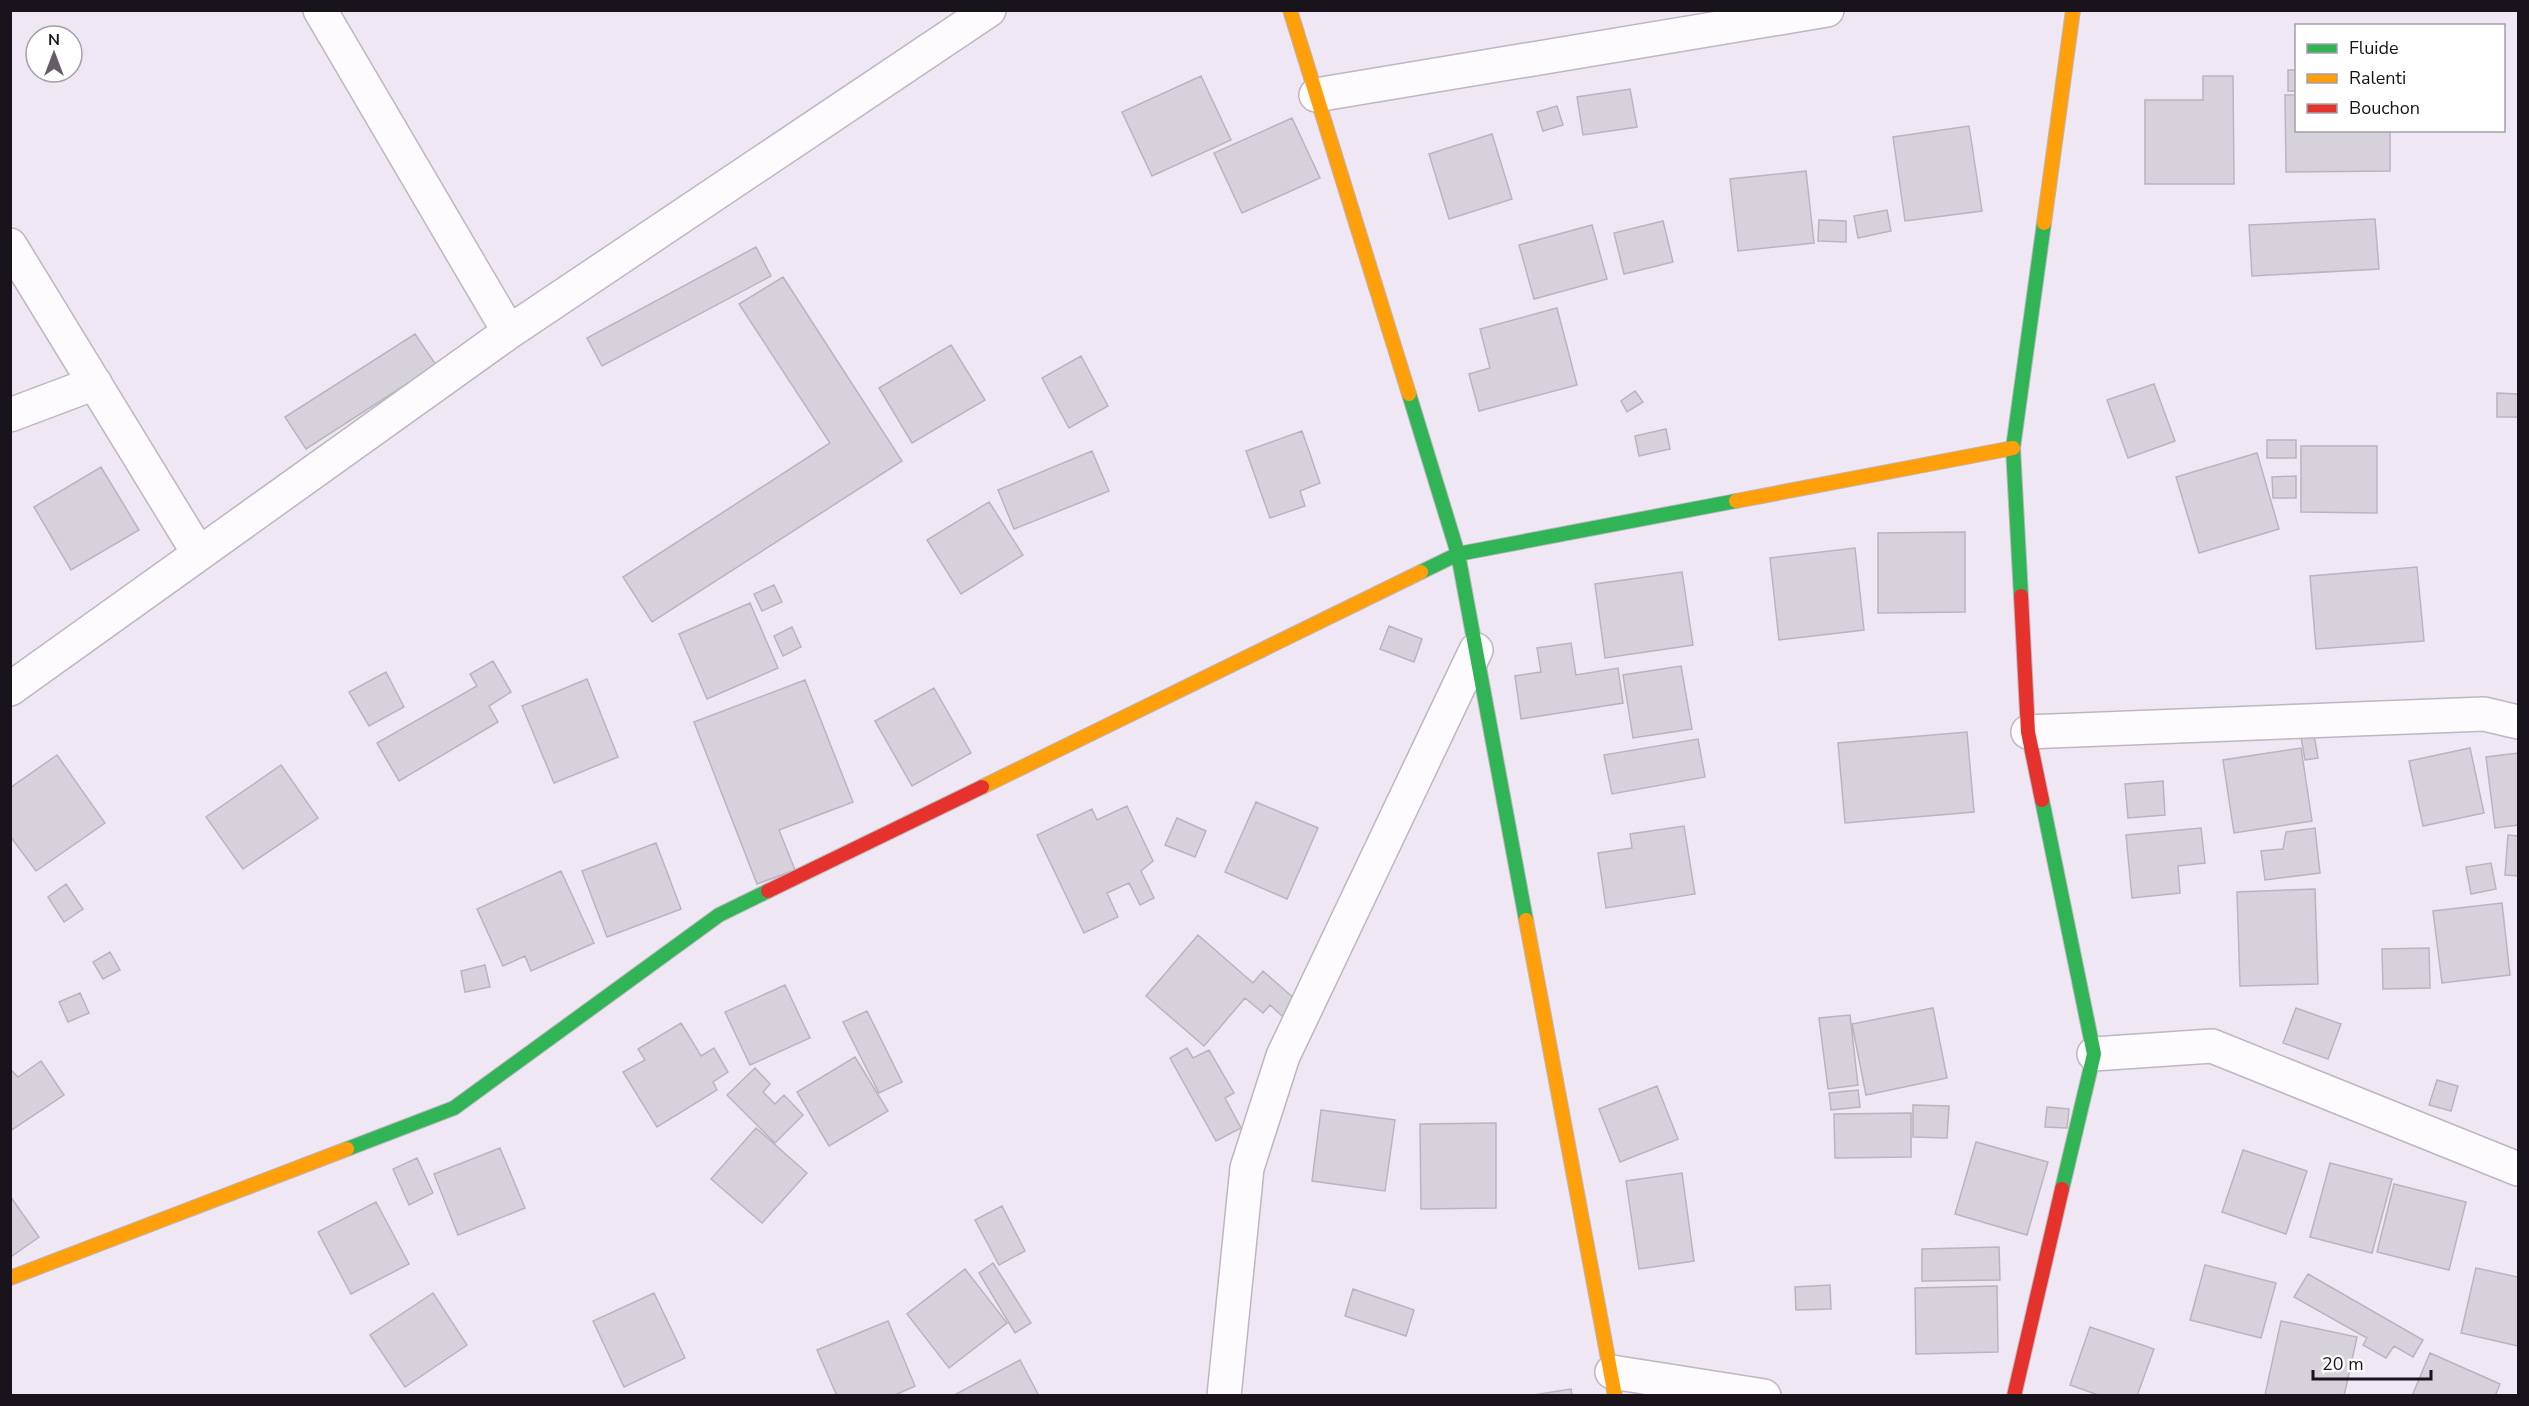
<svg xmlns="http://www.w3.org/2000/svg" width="2529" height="1406" font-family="'Nunito Sans',sans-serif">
	<rect width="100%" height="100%" fill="#efe7f3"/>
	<path fill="#d7d1db" stroke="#bab4be" stroke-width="1.5" d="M2288,70H2296V91H2288Z
		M1201,76L1231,140L1152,176L1122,112Z
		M2203,76H2233L2234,184H2145V100H2203Z
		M1630,89L1637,127L1583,135L1577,97Z
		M2285,95H2296V130H2390V171L2286,172Z
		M1557,106L1563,125L1543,131L1537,112Z
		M1292,118L1320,178L1242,213L1214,153Z
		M1969,126L1982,211L1905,221L1893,137Z
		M1492,134L1512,199L1449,219L1429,154Z
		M1806,171L1814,243L1738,251L1730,179Z
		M1887,210L1891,231L1858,238L1854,216Z
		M2375,219L2379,269L2252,276L2249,225Z
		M1819,220L1846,221V242L1818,241Z
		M1663,221L1673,262L1624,274L1614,233Z
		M1592,225L1607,279L1534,299L1519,245Z
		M756,247L771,276L602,366L587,338Z
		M783,277L902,461L652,622L623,577L830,443L739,304Z
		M1557,308L1577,385L1479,411L1469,374L1490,368L1480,329Z
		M415,334L436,365L306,449L285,417Z
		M951,345L985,400L912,443L879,388Z
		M1081,356L1108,406L1069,428L1042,378Z
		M2154,384L2175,441L2128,458L2107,400Z
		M1635,391L1643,402L1627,412L1621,401Z
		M2497,393L2518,394V417H2497Z
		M1666,429L1670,449L1639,456L1635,436Z
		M1302,431L1320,483L1300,491L1305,506L1270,518L1246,451Z
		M2267,440H2296V458H2267Z
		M2301,446H2377V513L2301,512Z
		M1092,451L1109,491L1014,529L998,490Z
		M2257,453L2279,529L2199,553L2176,477Z
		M101,467L139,530L71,570L34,507Z
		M2296,476V498H2273L2272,477Z
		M989,502L1023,555L961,594L927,540Z
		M1965,532V612L1878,613V533Z
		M1855,548L1864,630L1779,640L1770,558Z
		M2417,567L2424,641L2316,649L2310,576Z
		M1682,572L1693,645L1605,658L1595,584Z
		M774,585L782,602L762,611L754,594Z
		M750,603L778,668L707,699L679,634Z
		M1389,626L1422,639L1414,662L1380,649Z
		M792,627L801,647L783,656L774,636Z
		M1571,643L1576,675L1618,668L1623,703L1521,719L1515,676L1541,672L1537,648Z
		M493,661L511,692L489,706L498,722L399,781L377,743L477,686L470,674Z
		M1681,666L1692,729L1633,738L1623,675Z
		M386,672L404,707L369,726L349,692Z
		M587,679L618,757L554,783L522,706Z
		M805,680L853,802L779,830L795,870L757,884L694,722Z
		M934,688L971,753L912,786L875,721Z
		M1967,732L1974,812L1845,823L1838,743Z
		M2314,735L2318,758L2305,760L2301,737Z
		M1698,739L1705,777L1612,794L1604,755Z
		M2301,748L2312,821L2234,833L2223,760Z
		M2470,748L2484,813L2423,826L2409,761Z
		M2518,753V825L2495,828L2486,757Z
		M57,755L105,823L36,871L10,836V788Z
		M281,765L318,818L243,869L206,817Z
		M2163,781L2165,815L2128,818L2125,784Z
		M1256,802L1318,828L1287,899L1225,872Z
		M1127,806L1153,861L1141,871L1154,898L1140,905L1129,883L1107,893L1118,917L1084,933L1037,835L1092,809L1097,820Z
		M1177,818L1206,831L1195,857L1165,845Z
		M1684,826L1695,894L1606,908L1598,853L1632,848L1630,834Z
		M2201,828L2205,863L2178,866L2180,893L2132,898L2126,835Z
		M2315,828L2320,873L2265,880L2261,851L2283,849L2286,832Z
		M2508,835L2518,836V876L2505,875Z
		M656,843L681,909L607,937L582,871Z
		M2491,863L2496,889L2471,894L2466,867Z
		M561,871L594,943L531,971L525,956L503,966L477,909Z
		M66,884L83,909L64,922L48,897Z
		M2315,889L2318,984L2240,986L2237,892Z
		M2502,903L2510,975L2442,983L2433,911Z
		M1198,935L1253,983L1263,971L1296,1000L1282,1016L1270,1005L1263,1013L1245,998L1204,1046L1146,996Z
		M2429,948L2430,988L2383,989L2382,949Z
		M110,952L120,970L103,979L93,962Z
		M485,965L490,987L465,992L461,971Z
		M785,985L810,1038L750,1065L725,1012Z
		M80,993L89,1013L68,1022L59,1002Z
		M1933,1008L1947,1078L1866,1095L1852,1024Z
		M2296,1008L2341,1024L2328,1059L2283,1043Z
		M867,1011L902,1082L879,1093L843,1022Z
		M1850,1015L1858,1085L1828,1089L1819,1018Z
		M681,1023L701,1056L714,1048L728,1072L713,1082L717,1090L657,1127L623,1072L645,1060L638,1049Z
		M1187,1048L1193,1058L1209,1050L1234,1093L1225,1098L1241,1128L1216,1141L1170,1058Z
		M855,1057L888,1111L829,1146L797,1092Z
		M41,1061L64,1095L10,1131V1069L18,1077Z
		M755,1068L770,1084L763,1092L775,1104L784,1095L803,1115L775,1143L727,1095Z
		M2437,1080L2458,1086L2451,1111L2429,1105Z
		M1657,1086L1678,1139L1620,1162L1599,1109Z
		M1858,1090L1860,1107L1831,1110L1829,1093Z
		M1913,1105L1949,1106L1947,1138L1913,1137Z
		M2047,1107L2069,1109L2067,1128L2045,1127Z
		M1321,1110L1395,1120L1385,1191L1312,1181Z
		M1911,1113V1157L1835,1158L1834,1114Z
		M1496,1123V1208L1421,1209L1420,1124Z
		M756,1128L807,1173L762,1223L711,1179Z
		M1976,1142L2048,1162L2027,1235L1955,1214Z
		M500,1148L525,1208L458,1235L434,1174Z
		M2243,1150L2307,1171L2286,1234L2222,1212Z
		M417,1158L433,1193L409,1205L393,1169Z
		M2330,1163L2392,1179L2372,1253L2310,1237Z
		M1682,1173L1694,1261L1639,1269L1626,1181Z
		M2394,1184L2466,1202L2449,1270L2377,1252Z
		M10,1196L39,1237L12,1256L10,1254Z
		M376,1202L409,1264L351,1294L318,1232Z
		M1002,1206L1025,1251L999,1265L975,1220Z
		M1999,1247L2000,1280L1922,1281V1249Z
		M993,1263L1031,1323L1015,1333L979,1273Z
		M2205,1265L2276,1283L2261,1338L2190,1320Z
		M2476,1268L2518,1277V1346L2461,1333Z
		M965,1269L1007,1323L949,1368L907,1314Z
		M2308,1274L2423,1340L2413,1357L2394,1346L2386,1358L2363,1345L2367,1338L2294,1297Z
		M1830,1285L1831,1309L1796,1310L1795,1287Z
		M1997,1286L1998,1352L1916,1354L1915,1288Z
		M1353,1289L1414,1310L1406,1336L1345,1316Z
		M433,1293L467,1345L405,1387L370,1335Z
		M654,1293L685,1358L624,1387L593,1321Z
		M888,1321L915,1386L893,1396H837L817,1350Z
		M2281,1321L2357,1337L2344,1396L2265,1395Z
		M2090,1327L2154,1349L2137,1396H2101L2070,1385Z
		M2430,1353L2500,1384L2495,1396H2412Z
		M1020,1360L1039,1396H957L956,1394Z
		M1571,1389L1572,1396H1527Z"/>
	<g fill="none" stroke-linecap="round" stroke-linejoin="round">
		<defs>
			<path id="street" d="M320,10L509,332
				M1316,95L1827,10
				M10,245L199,554
				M10,415L95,383
				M10,689L509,332L989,10
				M2028,732L2484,714L2518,722
				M2094,1054L2212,1046L2518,1169
				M1612,1372L1764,1396
				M1224,1396L1247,1168L1283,1056L1476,650"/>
			<path id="fast" d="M1409,394L1458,554L1526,920
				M1421,572L1458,554L1736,501
				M2021,596L2013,448L2044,223
				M2042,800L2094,1054L2062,1189
				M347,1149L454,1108L719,915L768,891"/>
			<path id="slow" d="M1290,10L1409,394
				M2044,223L2073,10
				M1736,501L2013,448
				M982,787L1421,572
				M1526,920L1615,1396
				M10,1278L347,1149"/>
			<path id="jam" d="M2021,596L2028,732L2042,800
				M768,891L982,787
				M2014,1396L2062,1189"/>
		</defs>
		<use href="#street" stroke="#bdb7c0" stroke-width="36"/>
		<use href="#fast" stroke="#bdb7c0" stroke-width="16"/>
		<use href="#slow" stroke="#bdb7c0" stroke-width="16"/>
		<use href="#jam" stroke="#bdb7c0" stroke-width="16"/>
		<use href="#street" stroke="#fdfbfd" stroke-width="33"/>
		<use href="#fast" stroke="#30b455" stroke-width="14"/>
		<use href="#slow" stroke="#ff9f0a" stroke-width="14"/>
		<use href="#jam" stroke="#e5322d" stroke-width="14"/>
	</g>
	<rect width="2529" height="1406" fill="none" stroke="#19131c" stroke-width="24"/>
	<rect x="2295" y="24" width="210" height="108" fill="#ffffff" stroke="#a3a1a4" stroke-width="1.5"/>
	<rect x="2307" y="44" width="30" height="9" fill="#30b455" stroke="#a3a1a4" stroke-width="1.5"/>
	<text x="2349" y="54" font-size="18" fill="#19131c">Fluide</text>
	<rect x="2307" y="74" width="30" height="9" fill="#ff9f0a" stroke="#a3a1a4" stroke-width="1.5"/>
	<text x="2349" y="84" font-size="18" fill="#19131c">Ralenti</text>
	<rect x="2307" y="104" width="30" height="9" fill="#e5322d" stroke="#a3a1a4" stroke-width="1.5"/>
	<text x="2349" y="114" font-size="18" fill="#19131c">Bouchon</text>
	<g transform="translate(54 54)"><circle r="28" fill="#ffffff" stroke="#a3a1a4" stroke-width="1.5"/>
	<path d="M0-4.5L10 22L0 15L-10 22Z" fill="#645d67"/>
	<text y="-9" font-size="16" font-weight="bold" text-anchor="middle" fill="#19131c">N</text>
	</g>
	<path d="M2313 1370v9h118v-9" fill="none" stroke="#19131c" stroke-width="3"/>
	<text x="2322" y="1370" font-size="18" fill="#19131c" stroke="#ffffff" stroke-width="4.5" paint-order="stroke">20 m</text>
</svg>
